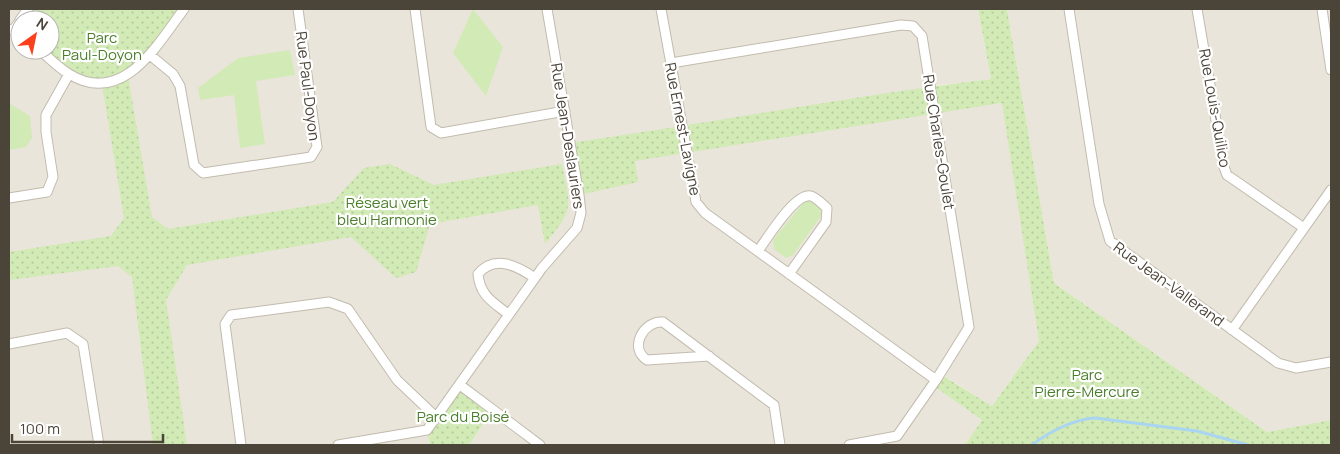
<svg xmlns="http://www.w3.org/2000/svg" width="1340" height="454" font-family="Manrope,sans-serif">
	<defs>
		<pattern id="park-dots" width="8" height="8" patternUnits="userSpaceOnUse" patternTransform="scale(1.25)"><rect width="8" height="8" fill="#d2eab5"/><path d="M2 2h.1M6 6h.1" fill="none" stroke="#b6ca9c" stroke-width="1.8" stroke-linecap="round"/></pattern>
	</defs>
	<rect width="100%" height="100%" fill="#f6f3ec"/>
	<path fill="#eae5da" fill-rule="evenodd" d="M9,9H978L991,79L931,86L935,113L1003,103L1039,341L992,406L943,375L935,386L982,420L965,445H469L493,410L427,430L430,445H9ZM20,20H50V50H20Z
		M1007,9H1331V420L1267,432L1054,283Z"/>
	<path fill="#d2eab5" d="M473,9L503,47L486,96L453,53Z
		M290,50L295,75L256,81L265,144L240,148L234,95L200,100L198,88L238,58Z
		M9,103L30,116L32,138L26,147L9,150Z
		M805,201H811L821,208V216L793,255L786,258L774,249L773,240Z"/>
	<path fill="url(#park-dots)" d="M28,9H184L128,76L152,217L168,229L333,202L364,168L390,164L434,185L562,164C571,207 574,209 545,244L538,205L430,224L416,272L396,278L351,237L187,265L166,300L187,445H153L132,277L118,266L9,280V252L111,236L124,218L102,84L85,82L40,50H50V20H20Z
		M978,9H1007L1054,283L1267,432L1331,420V445H965L982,420L934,386L942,375L992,406L1039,341L1002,103L635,161L638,182L579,195L570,143C711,123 850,96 991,79Z
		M460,385L493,410L469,445H430L427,430Z"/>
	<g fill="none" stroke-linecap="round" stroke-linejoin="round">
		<path stroke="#a9d4f2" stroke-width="3" d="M1032,445C1049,432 1074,419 1095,418L1197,431L1248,445"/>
		<defs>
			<path id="minor" d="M415,9L431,127L441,133L565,111
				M661,9L696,202L705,213L936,380
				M1069,9L1099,204L1110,241L1278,363L1296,368L1331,362
				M1197,9L1224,167L1227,175L1304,228
				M1322,9L1331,70
				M20,20L28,9
				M9,30L14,29L20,21
				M40,50C49,58 59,68 69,74C123,107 157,45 184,9
				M150,55L173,74L180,86L194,165L203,173L311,157L317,147L298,9
				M671,63L901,25L913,26L922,36L969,327L936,380L897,436L849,445
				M9,198L47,192L53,177L46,132V115L69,74
				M758,251C767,239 795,192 811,196C817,198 822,204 827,208L826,222L789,274
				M508,314C493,302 480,296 478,274C495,254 517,266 535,278
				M1232,330L1331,190
				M9,344L67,333L83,344L99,445
				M709,356L647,360C628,348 644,320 663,322L774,405L780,445
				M460,385L540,445
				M241,445L225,324L231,315L329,302L348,309L397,380L436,417
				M338,445L427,430L542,268L577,228L581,213L579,195L547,9"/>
		</defs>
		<use href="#minor" stroke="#c2bbae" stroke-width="11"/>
		<use href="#minor" stroke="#fff" stroke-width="9"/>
	</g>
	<g text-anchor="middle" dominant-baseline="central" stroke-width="4.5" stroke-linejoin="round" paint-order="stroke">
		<g font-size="15" fill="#4a7f2a" stroke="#fff">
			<text x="102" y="37">Parc<tspan x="102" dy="17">Paul-Doyon</tspan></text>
			<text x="387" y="202">Réseau vert<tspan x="387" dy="17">bleu Harmonie</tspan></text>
			<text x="1087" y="374">Parc<tspan x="1087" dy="17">Pierre-Mercure</tspan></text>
			<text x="463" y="416">Parc du Boisé</text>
		</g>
		<g font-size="15" fill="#4b4439" stroke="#fff">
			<text transform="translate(308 86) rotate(83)">Rue Paul-Doyon</text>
			<text transform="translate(1215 108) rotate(80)">Rue Louis-Quilico</text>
			<text transform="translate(683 129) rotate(79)">Rue Ernest-Lavigne</text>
			<text transform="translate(568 136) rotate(81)">Rue Jean-Deslauriers</text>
			<text transform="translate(939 142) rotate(81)">Rue Charles-Goulet</text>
			<text transform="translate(1169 284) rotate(36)">Rue Jean-Vallerand</text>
		</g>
	</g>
	<rect width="1340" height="454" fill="none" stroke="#4b4439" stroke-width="20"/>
	<g transform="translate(35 35) rotate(33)"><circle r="24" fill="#ffffff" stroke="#b7b4b0"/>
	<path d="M0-4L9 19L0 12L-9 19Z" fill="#fc3f1d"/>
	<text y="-8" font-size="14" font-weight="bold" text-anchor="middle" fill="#4b4439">N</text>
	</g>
	<path d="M12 434v8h151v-8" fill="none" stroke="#4b4439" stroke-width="2.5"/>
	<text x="20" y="434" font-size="15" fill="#4b4439" stroke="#ffffff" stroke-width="4" paint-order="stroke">100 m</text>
</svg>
